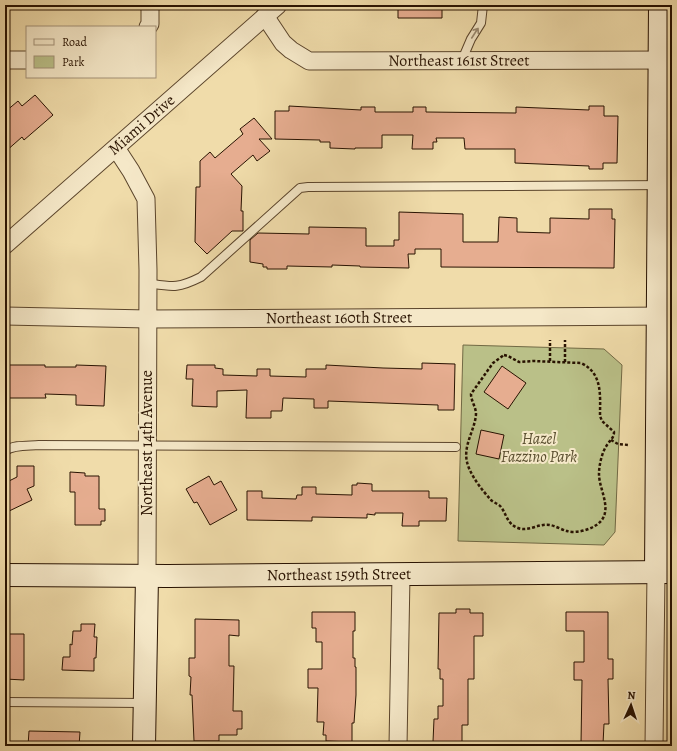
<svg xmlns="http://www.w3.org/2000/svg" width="677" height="751" font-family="Alegreya,serif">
	<rect width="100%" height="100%" fill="#f0dcaa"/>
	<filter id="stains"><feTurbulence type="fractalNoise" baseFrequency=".005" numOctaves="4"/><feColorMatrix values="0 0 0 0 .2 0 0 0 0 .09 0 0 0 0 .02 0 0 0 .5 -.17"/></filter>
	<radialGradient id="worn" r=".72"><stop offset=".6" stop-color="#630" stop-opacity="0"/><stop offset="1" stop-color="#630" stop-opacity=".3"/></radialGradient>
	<path fill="#bac088" stroke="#716944" d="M463,345L604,349L622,365L615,532L604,545L458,541Z"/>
	<path fill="#e6ad90" stroke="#281201" d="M398,5H442V18H398Z
		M35,95L53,115L24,140L22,137L5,152V112L18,101L22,106Z
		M289,106L361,110V107H375V112H413V107H426V112L516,113V107L589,110V106H604V116H618L617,163H603V169H589V166L515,163V149H465L464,138H436L437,142H433V149H412L413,135H382V148H355V149L330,148V142H320V140L275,139V111H289Z
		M254,118L272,139H259L270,151L257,161L253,155L231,174L242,186L241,211H243V231H232L207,254L195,242L196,187H200V161L210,152L215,158L243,134L240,129Z
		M589,209H612V219H615L614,268L441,267V249H415V254H408L409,268L360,267V266L332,265V267L287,266V269H267V267H263V264L250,262V240L258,233L309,234V227L366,228V246H394V240H399V212L463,214V242H498L499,217L517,218V232L550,233V218L589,219Z
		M422,363L455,364L454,410H438V405L328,401V408H314V399L283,398L282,411H271V418H246L247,390L217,391V407L192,406L193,379H186L187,365H215V368L223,369V375L257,376V369H270V376L306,377V369H326V365L383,368L422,369Z
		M5,365H45V367H76V365L106,366L104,406L76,405V395L45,394L46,398H5Z
		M502,366L526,383L508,409L484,392Z
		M481,430L504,435L499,459L476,454Z
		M17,466H34V486L27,489L32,500L5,513V483L17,477Z
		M70,472L85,473V476H99V509H105V521H101V525H75V492H70Z
		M209,476L214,485L221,481L237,510L210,525L197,502L194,503L186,489Z
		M357,483L372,484V491H429V498H447L446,521H419V526H402L403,513H375V515L367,514V518L312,517V521L247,520V491H262V498L296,499L297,495H302V487H316V494L352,495V485H357Z
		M456,609H470V613H483V636H474V679H468V725H462V743L433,742L434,719H438V706H443V679H440V669H438L439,613H456Z
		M312,612H355V631H353V658H355V667H356V695L354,723H352V742L326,741V735H323L324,722H317L318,688H308V669H322V642H316V628H312Z
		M566,612H608V659H613V679H608L609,724H604L603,744H581L582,680H574V662H584V631H566Z
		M195,619L239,620V636L229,635V666H234L233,711H242V729H237V735H219V741H194L192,695H190L191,677L189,676V658H195Z
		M81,624H95L94,637H97L96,658H94V671L62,670L63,657H70V644L72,645L73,631H81Z
		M5,634H24V680L5,679Z
		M29,731L80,732L79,746H28Z"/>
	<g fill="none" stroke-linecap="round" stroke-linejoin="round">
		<defs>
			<path id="lane" d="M462,60L471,39L481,23L483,5
				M147,283C173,287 177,289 201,277L300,188L308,187L672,185
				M5,451C14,444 29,446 39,445L456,447
				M5,702L144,703"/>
			<g id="street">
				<path id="s1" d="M265,16L283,43L291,50L309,61L672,60"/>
				<path d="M148,27L150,24V5"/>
				<path d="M5,60H27"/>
				<path d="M116,148L131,171L146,199L148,270L147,576"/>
				<path id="s2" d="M5,245L278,5"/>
				<path id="s3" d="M5,316L148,319L672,316"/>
				<path d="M398,746L401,575"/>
				<path d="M654,746L656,572"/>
			</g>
			<g id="secondary">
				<path d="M656,572L660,5"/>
				<path id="s4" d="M5,575L168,576L672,572"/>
				<path d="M144,746L147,576"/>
			</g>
		</defs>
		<use href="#lane" stroke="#5a442b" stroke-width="10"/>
		<use href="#street" stroke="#5a442b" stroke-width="19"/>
		<use href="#secondary" stroke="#281201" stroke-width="24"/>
		<path stroke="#281201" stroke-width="2.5" stroke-dasharray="3 2" stroke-linecap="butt" d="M504,355L508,356L519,362L533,361L581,363C603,373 600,396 600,416L602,421L614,432C614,438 610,440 607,445C602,452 599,465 599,474C599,489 612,508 601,521C594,529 577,534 567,531C562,530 556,526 550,525C539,523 528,532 518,528C507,524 507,515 501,507C499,504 494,503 491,500C482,490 470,475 467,462C463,445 475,430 476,414C476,407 471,401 471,394L493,363Z
			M550,361V340
			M565,362V340
			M611,440L618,444L629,445"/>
		<use href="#lane" stroke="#f5e8c8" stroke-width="8"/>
		<use href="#street" stroke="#f5e8c8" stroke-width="17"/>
		<use href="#secondary" stroke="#f5e8c8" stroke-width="22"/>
	</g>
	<defs><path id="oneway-shaft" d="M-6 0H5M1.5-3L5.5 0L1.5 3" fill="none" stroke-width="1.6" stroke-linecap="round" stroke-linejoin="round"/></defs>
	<use stroke="#99886e" href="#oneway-shaft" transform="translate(475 33) rotate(-57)"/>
	<g text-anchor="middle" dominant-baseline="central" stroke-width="4" stroke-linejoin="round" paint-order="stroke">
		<g font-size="16" fill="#281201" stroke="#f5e8c8">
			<text stroke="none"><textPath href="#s1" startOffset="214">Northeast 161st Street</textPath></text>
			<text stroke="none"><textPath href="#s2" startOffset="182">Miami Drive</textPath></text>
			<text stroke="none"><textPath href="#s3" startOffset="334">Northeast 160th Street</textPath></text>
			<text transform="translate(147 443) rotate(-90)">Northeast 14th Avenue</text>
			<text stroke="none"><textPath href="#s4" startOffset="334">Northeast 159th Street</textPath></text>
		</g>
		<g font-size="16" font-style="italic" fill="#5b4f30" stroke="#f5e8c8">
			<text x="539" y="439">Hazel<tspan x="539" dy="18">Fazzino Park</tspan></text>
		</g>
	</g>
	<rect width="677" height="751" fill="none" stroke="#f0dcaa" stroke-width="20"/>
	<rect x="6" y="6" width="665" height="739" fill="none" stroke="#281201" stroke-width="2"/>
	<rect x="10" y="10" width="657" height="731" fill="none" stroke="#281201"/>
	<rect x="26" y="26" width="130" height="52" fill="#f5e8c8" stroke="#a39278"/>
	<rect x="34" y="39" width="20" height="6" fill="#f5e8c8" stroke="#a39278"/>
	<text x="62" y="46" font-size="12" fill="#281201">Road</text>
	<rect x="34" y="56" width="20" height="12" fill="#bac088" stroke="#a39278"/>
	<text x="62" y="66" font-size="12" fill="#281201">Park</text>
	<g transform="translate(631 705) rotate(3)" stroke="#f5e8c8" stroke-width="3" paint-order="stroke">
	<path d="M0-3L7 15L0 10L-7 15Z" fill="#281201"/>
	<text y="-6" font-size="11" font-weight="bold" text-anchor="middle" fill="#281201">N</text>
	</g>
	<rect width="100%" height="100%" filter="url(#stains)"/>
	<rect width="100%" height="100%" fill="url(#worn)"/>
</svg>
